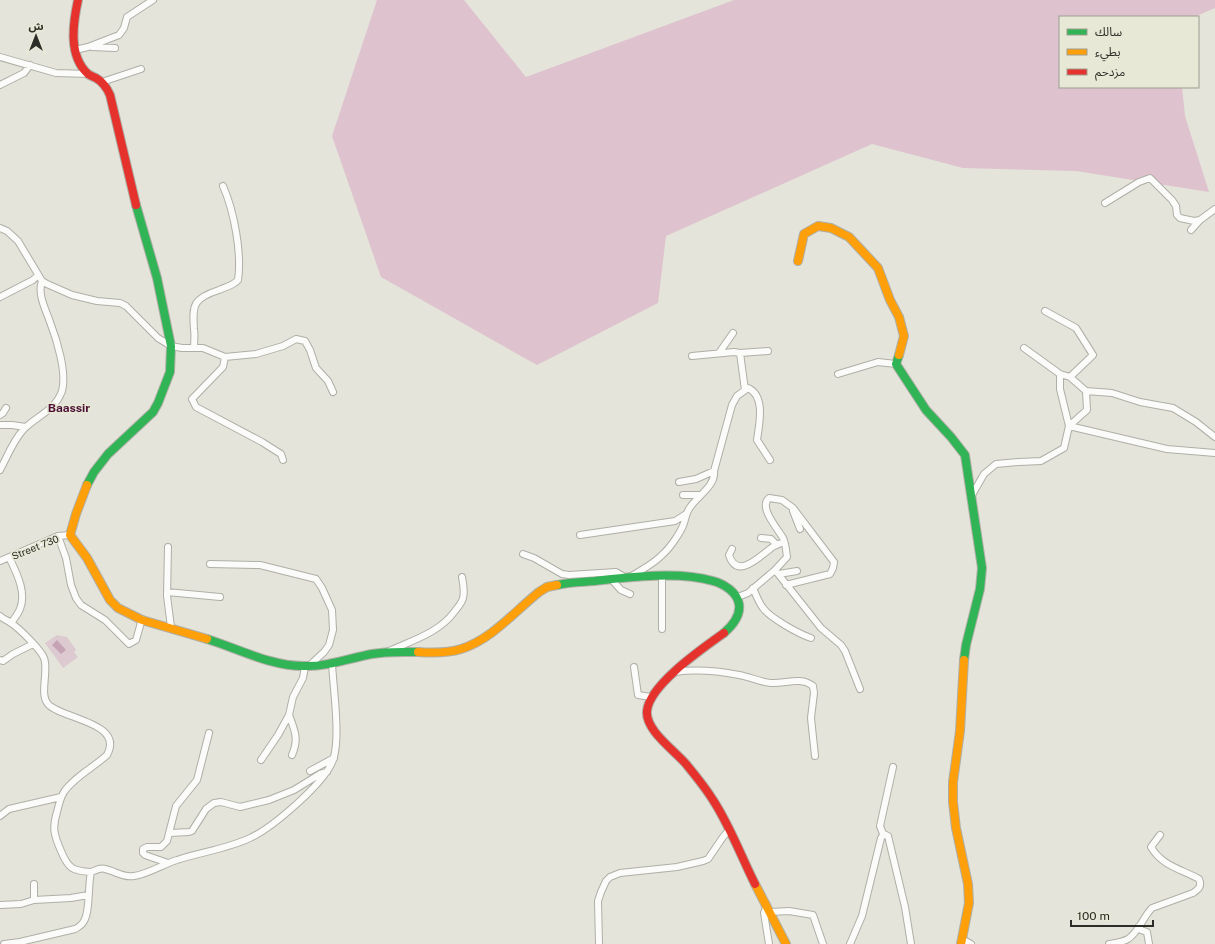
<svg xmlns="http://www.w3.org/2000/svg" width="1215" height="944" font-family="'Public Sans','Noto Sans Arabic',sans-serif">
	<rect width="100%" height="100%" fill="#e4e4db"/>
	<path fill="#ddcad0" d="M57,635L67,637L76,650L74,652L78,657L63,668L45,643Z"/>
	<path fill="#dec2ce" d="M377,0H464L526,77L734,0H1215V8L1194,17H1060V87H1182L1185,116L1209,192L1076,171L963,168L872,144L666,236L658,303L537,365L381,277L332,136Z"/>
	<path fill="#c5a3b4" d="M57,640L66,650L61,654L52,645Z"/>
	<g fill="none" stroke-linecap="round" stroke-linejoin="round">
		<defs>
			<path id="street" d="M92,47L115,48
				M75,50L88,47L119,35L124,28L127,17L153,0
				M0,57L56,73L89,74
				M102,82L141,69
				M0,85L24,73L30,65
				M1105,203L1139,182L1150,178L1172,200L1176,206L1177,215L1180,218L1194,221L1200,220L1215,209
				M0,228L7,231L18,241L42,281L47,284L72,295L97,301L120,303L126,306L158,338L171,346L182,348H203L225,357L256,354L283,346L296,339L305,341L310,350L316,368L328,381L333,392
				M1191,230L1200,220
				M0,297L33,280L38,275
				M1045,311L1076,328L1093,355L1070,377
				M194,348C194,342 195,335 194,329C192,304 194,298 219,290C225,287 233,286 238,280C242,253 234,211 223,186
				M1024,348L1060,374
				M719,353L733,333
				M740,353L768,351
				M692,356L734,352L740,353L745,390
				M225,357L223,367L192,399L196,407L262,442L281,454L283,460
				M838,374L878,362L896,364
				M1086,391L1112,393L1140,402L1173,408L1196,422L1215,437
				M0,415L3,413L6,408
				M0,425H12L26,427
				M1069,426L1167,449L1215,453
				M0,470C7,457 13,441 23,430C36,416 55,411 62,391C67,373 57,340 50,322C46,310 37,294 42,281
				M679,482L696,479L714,471
				M683,495H700
				M972,495L984,474L996,464L1019,462L1041,461L1064,448L1069,426L1060,389V374L1070,377L1086,391L1087,410L1069,426
				M793,511L800,529
				M580,535L675,521L686,514
				M58,536L66,558L71,585L76,598L81,605L105,620L129,644L136,640L142,619
				M761,538L771,539L777,545
				M168,547L167,596L171,627
				M732,549L729,555C737,580 759,557 770,549C774,545 779,544 784,542
				M523,554L534,558L562,574L569,575L616,572L621,575L625,578
				M9,557C16,572 27,592 20,609C18,614 14,619 11,623
				M0,561L58,536L70,535
				M210,564L260,565L316,579L322,588L332,610L333,630L329,645L324,652L309,666
				M775,570L787,557C786,551 786,544 783,538C778,529 758,507 769,498L782,500L793,508L834,562L833,568L830,574L786,585
				M779,574L797,571
				M662,575V629
				M630,577C641,570 654,564 663,554C670,548 681,532 684,523C686,517 686,512 691,506C698,496 716,485 714,471L732,405L737,396L748,388C766,396 759,425 757,440L770,460
				M612,580L621,590L630,594
				M753,588C756,595 759,603 763,608C770,618 799,634 811,638
				M167,592L220,597
				M738,597L748,593L775,570L821,628L841,645L845,651L860,689
				M0,616C3,619 7,620 11,623C19,628 41,650 44,658C49,671 39,694 48,704C61,719 125,722 107,755C94,767 73,778 64,792C60,798 59,805 57,812C52,828 54,835 61,851C68,868 72,871 91,872
				M389,651C413,640 439,633 455,611C458,607 462,603 463,598C465,591 463,583 462,577
				M0,660L3,661L13,654L33,644
				M634,667L638,695L651,697
				M675,672C696,669 718,671 739,675C750,677 760,682 771,683C786,684 800,676 813,686L814,693L811,718L815,756
				M289,715C295,731 299,739 292,755
				M261,760L278,735L289,715L293,697L303,678L305,666
				M310,771L334,758
				M0,816L9,809L61,797
				M170,833L189,832L192,831L206,809L214,803L221,802L240,807L269,800L294,790L320,774L327,772
				M883,834L880,826L893,767
				M168,863L145,855L143,853V849L147,847H161L167,841L176,806L197,780L209,733
				M34,884V900
				M0,905L21,904L34,900L71,898L88,895
				M767,905L764,913L769,944
				M770,912L789,911L813,915L823,944
				M1139,926L1141,930L1147,932L1149,944
				M962,939L971,944
				M4,944L20,942L75,929C79,927 82,925 84,921C90,912 88,884 91,872C95,871 100,867 105,869C115,871 123,878 134,876C149,874 163,864 177,860C201,852 227,849 250,838C272,828 325,783 333,760C341,738 333,687 332,663
				M599,944L598,901L601,892L606,881L610,877L620,873L677,867L703,861L708,859L723,837L729,830
				M850,944L862,916L881,838L884,834L888,836L905,907L911,944
				M1109,944C1115,943 1123,942 1128,939C1139,932 1143,917 1152,908L1193,893C1199,889 1202,886 1199,879C1181,869 1162,866 1151,847L1160,835"/>
			<path id="fast" d="M899,355L896,364L926,410L951,437L965,455L982,568L980,589L966,645L964,660
				M87,485L94,472L108,454L153,412L158,403L170,372L171,346L157,278L136,205
				M557,585C569,582 582,582 594,581C629,577 679,571 713,581C724,584 737,592 739,604C741,616 732,626 724,633
				M207,639C239,649 270,666 304,666C327,667 350,658 372,654C388,651 403,652 418,652"/>
			<path id="slow" d="M798,261L804,234L818,226L831,228L849,237L878,268L890,300L899,317L904,336L899,355
				M87,485L76,514L70,535L87,558L110,600L118,608L142,620L207,639
				M418,652C432,653 448,653 461,649C492,639 514,612 539,592L547,587L557,585
				M755,884L786,944
				M961,944L969,903L968,884L956,828L953,802V782L960,731L964,660"/>
			<path id="jam" d="M78,0C73,23 68,56 88,74C91,76 94,77 96,78C103,82 107,88 110,95L136,205
				M724,633C703,648 649,685 647,711C645,730 674,750 686,764C695,775 705,787 713,800C730,826 741,856 755,884"/>
		</defs>
		<use href="#street" stroke="#afafa7" stroke-width="8"/>
		<use href="#fast" stroke="#afafa7" stroke-width="10"/>
		<use href="#slow" stroke="#afafa7" stroke-width="10"/>
		<use href="#jam" stroke="#afafa7" stroke-width="10"/>
		<use href="#street" stroke="#fbfbfa" stroke-width="6"/>
		<use href="#fast" stroke="#30b455" stroke-width="8"/>
		<use href="#slow" stroke="#ff9f0a" stroke-width="8"/>
		<use href="#jam" stroke="#e5322d" stroke-width="8"/>
	</g>
	<g text-anchor="middle" dominant-baseline="central" stroke-width="3.5" stroke-linejoin="round" paint-order="stroke">
		<g font-size="10" fill="#2d2d27" stroke="#e8e8d7">
			<text transform="translate(35 547) rotate(-22)">Street 730</text>
		</g>
		<g font-size="12" font-weight="bold" fill="#4c1037" stroke="#e8e8d7">
			<text x="69" y="408">Baassir</text>
		</g>
	</g>
	<rect x="1059" y="16" width="140" height="72" fill="#e8e8d7" stroke="#9d9d91"/>
	<rect x="1067" y="29" width="20" height="6" fill="#30b455" stroke="#9d9d91"/>
	<text x="1095" y="36" font-size="12" fill="#2d2d27">سالك</text>
	<rect x="1067" y="49" width="20" height="6" fill="#ff9f0a" stroke="#9d9d91"/>
	<text x="1095" y="56" font-size="12" fill="#2d2d27">بطيء</text>
	<rect x="1067" y="69" width="20" height="6" fill="#e5322d" stroke="#9d9d91"/>
	<text x="1095" y="76" font-size="12" fill="#2d2d27">مزدحم</text>
	<g transform="translate(36 36)" stroke="#e8e8d7" stroke-width="3" paint-order="stroke">
	<path d="M0-3L7 15L0 10L-7 15Z" fill="#2d2d27"/>
	<text y="-6" font-size="11" font-weight="bold" text-anchor="middle" fill="#2d2d27">ش</text>
	</g>
	<path d="M1071 920v6h82v-6" fill="none" stroke="#2d2d27" stroke-width="2"/>
	<text x="1077" y="920" font-size="12" fill="#2d2d27" stroke="#e8e8d7" stroke-width="3" paint-order="stroke">100 m</text>
</svg>
